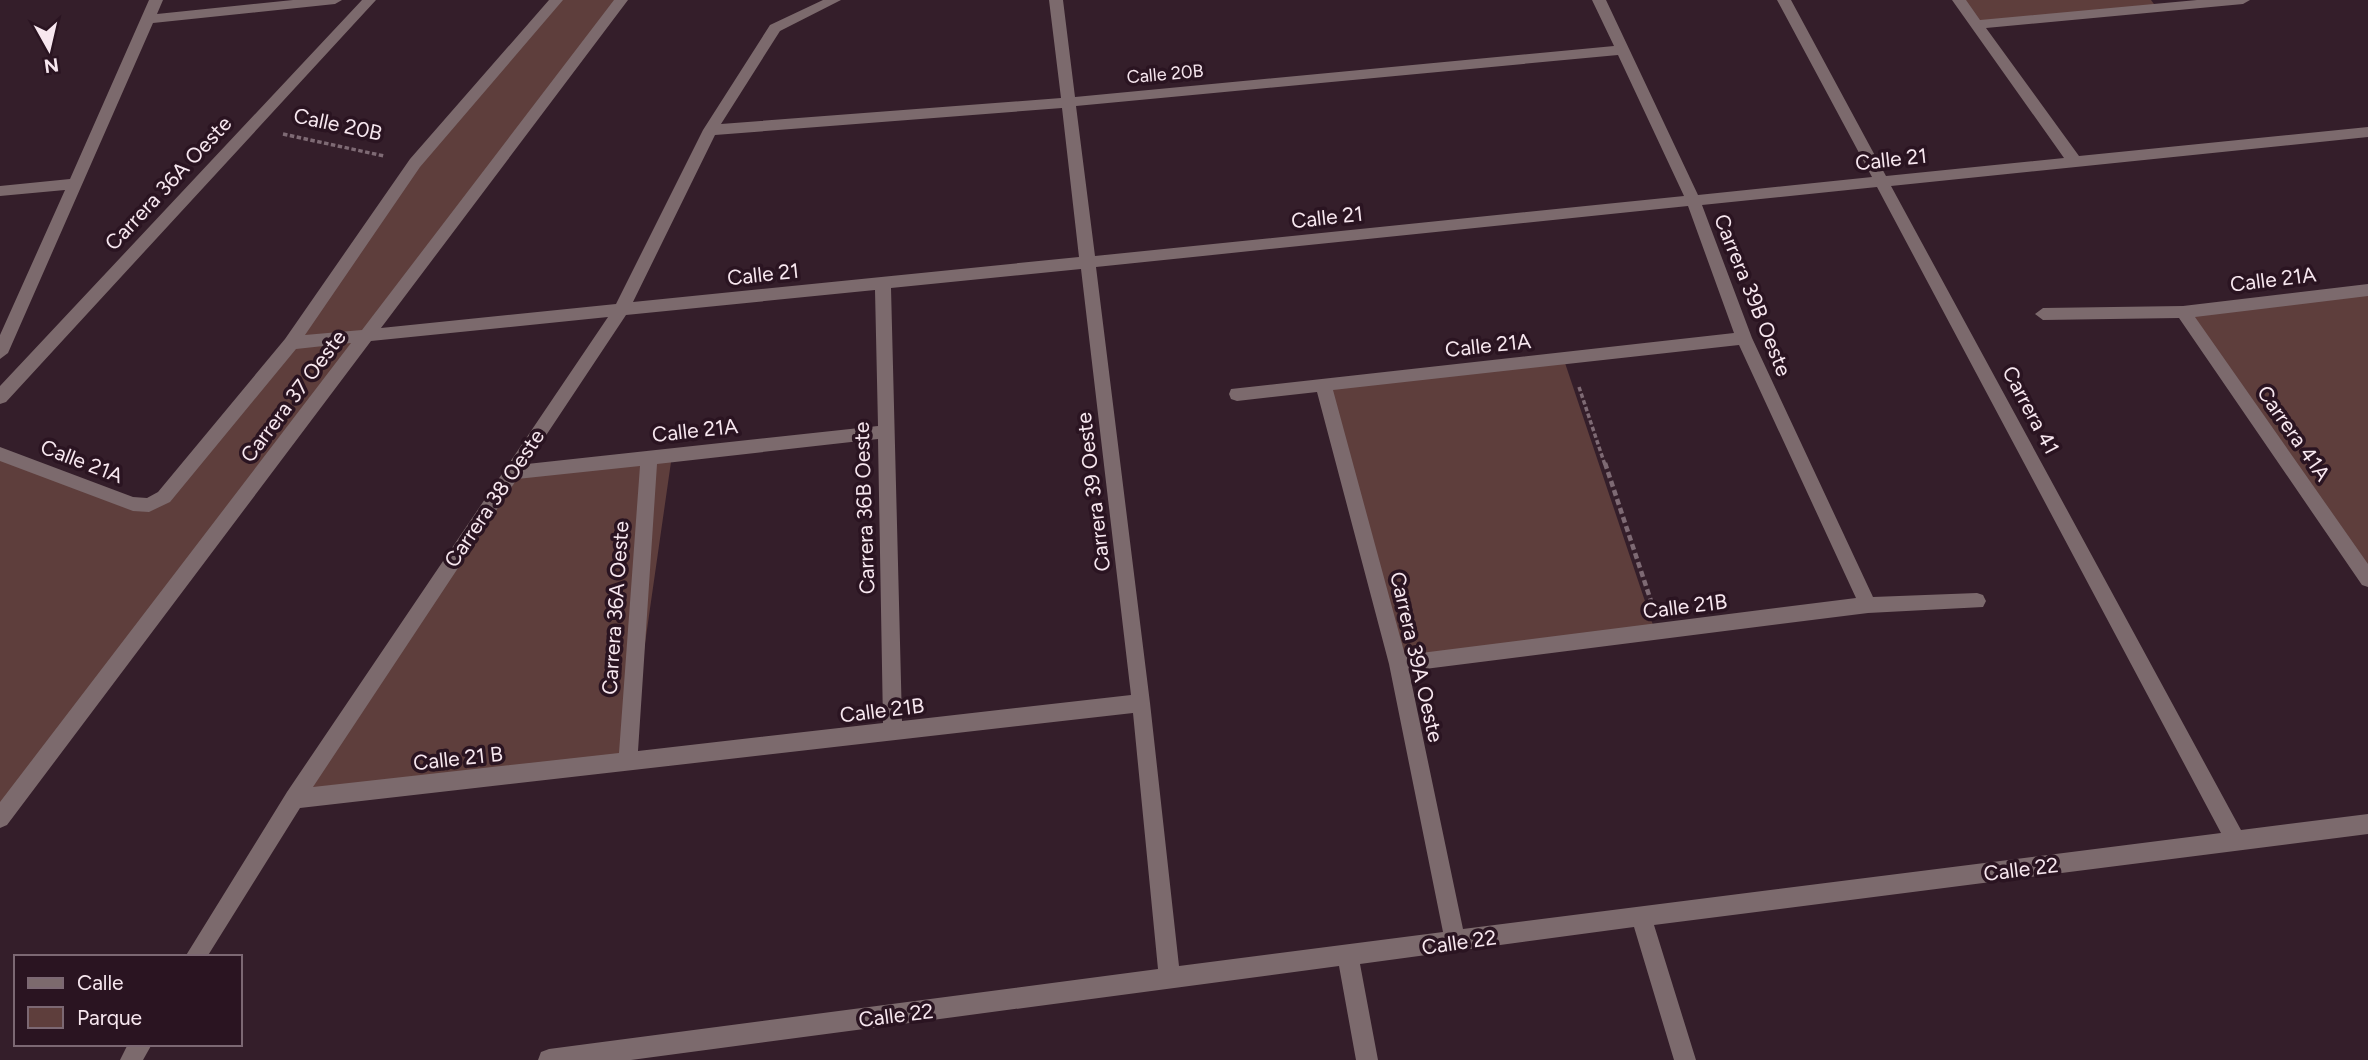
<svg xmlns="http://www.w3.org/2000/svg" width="2368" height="1060" font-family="Figtree,sans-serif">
	<rect width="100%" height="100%" fill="#341e2a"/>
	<path fill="#5e3e3c" d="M556,0H621L0,818V454L149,505L291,343L415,163Z
		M1959,0H2151L2157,8L1976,25Z
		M2368,290V574L2183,312Z
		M1565,363L1654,628L1404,663L1330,388Z
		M672,455L628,762L294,799L510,473Z"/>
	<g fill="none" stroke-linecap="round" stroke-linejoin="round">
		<path stroke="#7e6a74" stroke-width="3.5" stroke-dasharray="4.5 2.5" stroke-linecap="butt" d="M283,134L384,156
			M1579,387L1605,465"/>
		<path stroke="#7e6a74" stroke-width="4.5" stroke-dasharray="6 3.5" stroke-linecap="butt" d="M1605,463L1651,601"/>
		<path fill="#7c6a6d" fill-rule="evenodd" d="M149,0H163L157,14L293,0H342L335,4L153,23L8,353L0,359V335L65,190L0,196V186L70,179Z
			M362,0H376L6,402L0,404V386Z
			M549,0H563L420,167L305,335L362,330L614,0H628L381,328L616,304L703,130L770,25L823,0H841L780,31L721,124L1061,98L1049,0H1063L1075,97L1614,46L1592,0H1606L1698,195L1872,177L1777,0H1791L1886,176L2064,158L1952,0H1966L1980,20L2197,0H2250L2243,4L1986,28L2079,156L2368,127V137L1891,186L2241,830L2368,814V834L1654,925L1696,1060H1674L1634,927L1360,964L1378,1060H1356L1339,966L631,1060H538L541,1052L549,1049L1158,969L1133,713L300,808L207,957H185L287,792L608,317L371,341L7,825L0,828V802L351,343L296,349L170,502L149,512L133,511L0,461V447L133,497L147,498L158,492L285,339L410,159ZM1618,55L1684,196L1095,256L1076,106ZM1062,108L1079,257L633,302L715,135ZM1877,187L2221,833L1463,929L1409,671L1868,613L1983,607L1986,601L1983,595L1977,593L1873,597L1752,338L1702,205ZM1688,206L1734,333L1231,389L1229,394L1231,399L1237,401L1317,392L1389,664L1443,932L1179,966L1150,703L1096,267ZM1081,269L1131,695L902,721L891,288ZM875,290L878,426L527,464L626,315ZM1739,345L1856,598L1405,655L1333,390ZM878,439L883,723L638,751L657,464ZM640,466L619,753L313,787L517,479Z
			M2368,284V296L2195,317L2368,564V587L2362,585L2179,318L2043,320L2035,314L2043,308L2183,306Z
			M128,1044H152L143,1060H120Z"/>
	</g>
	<g text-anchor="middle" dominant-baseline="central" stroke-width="7" stroke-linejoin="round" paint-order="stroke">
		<g font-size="18" fill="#f7e7ef" stroke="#2a1421">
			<text transform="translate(1165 74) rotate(-5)">Calle 20B</text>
		</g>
		<g font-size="21" fill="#f7e7ef" stroke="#2a1421">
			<text transform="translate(338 124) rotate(12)">Calle 20B</text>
			<text transform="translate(1891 159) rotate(-6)">Calle 21</text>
			<text transform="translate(168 183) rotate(-47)">Carrera 36A Oeste</text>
			<text transform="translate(1327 217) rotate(-6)">Calle 21</text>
			<text transform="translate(763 274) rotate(-6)">Calle 21</text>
			<text transform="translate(2273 279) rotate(-7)">Calle 21A</text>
			<text transform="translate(1753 295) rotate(68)">Carrera 39B Oeste</text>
			<text transform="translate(1488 345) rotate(-6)">Calle 21A</text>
			<text transform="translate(293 396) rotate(-53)">Carrera 37 Oeste</text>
			<text transform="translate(2031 410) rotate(62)">Carrera 41</text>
			<text transform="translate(695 430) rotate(-6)">Calle 21A</text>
			<text transform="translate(2294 433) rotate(55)">Carrera 41A</text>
			<text transform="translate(82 461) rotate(21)">Calle 21A</text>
			<text transform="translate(1093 492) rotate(-97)">Carrera 39 Oeste</text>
			<text transform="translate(494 498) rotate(-56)">Carrera 38 Oeste</text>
			<text transform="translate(864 508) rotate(-92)">Carrera 36B Oeste</text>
			<text transform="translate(1685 606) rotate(-7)">Calle 21B</text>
			<text transform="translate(615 608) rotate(-86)">Carrera 36A Oeste</text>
			<text transform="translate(1417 657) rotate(77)">Carrera 39A Oeste</text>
			<text transform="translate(882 710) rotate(-7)">Calle 21B</text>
			<text transform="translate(458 758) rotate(-6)">Calle 21 B</text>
			<text transform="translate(2021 869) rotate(-7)">Calle 22</text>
			<text transform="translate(1459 942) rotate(-8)">Calle 22</text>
			<text transform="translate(896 1015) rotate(-7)">Calle 22</text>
		</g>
	</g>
	<rect x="14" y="955" width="228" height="91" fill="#2a1421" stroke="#7c6873" stroke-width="2"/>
	<rect x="28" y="978" width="35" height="10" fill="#7c6a6d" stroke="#7c6873" stroke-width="2"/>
	<text x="77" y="990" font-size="21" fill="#f7e7ef">Calle</text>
	<rect x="28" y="1007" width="35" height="21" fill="#5e3e3c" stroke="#7c6873" stroke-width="2"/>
	<text x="77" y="1025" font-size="21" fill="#f7e7ef">Parque</text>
	<g transform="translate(49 49) rotate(172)" stroke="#2a1421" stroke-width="5" paint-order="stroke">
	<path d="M0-5L12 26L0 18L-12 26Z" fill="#f7e7ef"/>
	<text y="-10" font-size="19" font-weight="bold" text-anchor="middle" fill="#f7e7ef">N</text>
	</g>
</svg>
